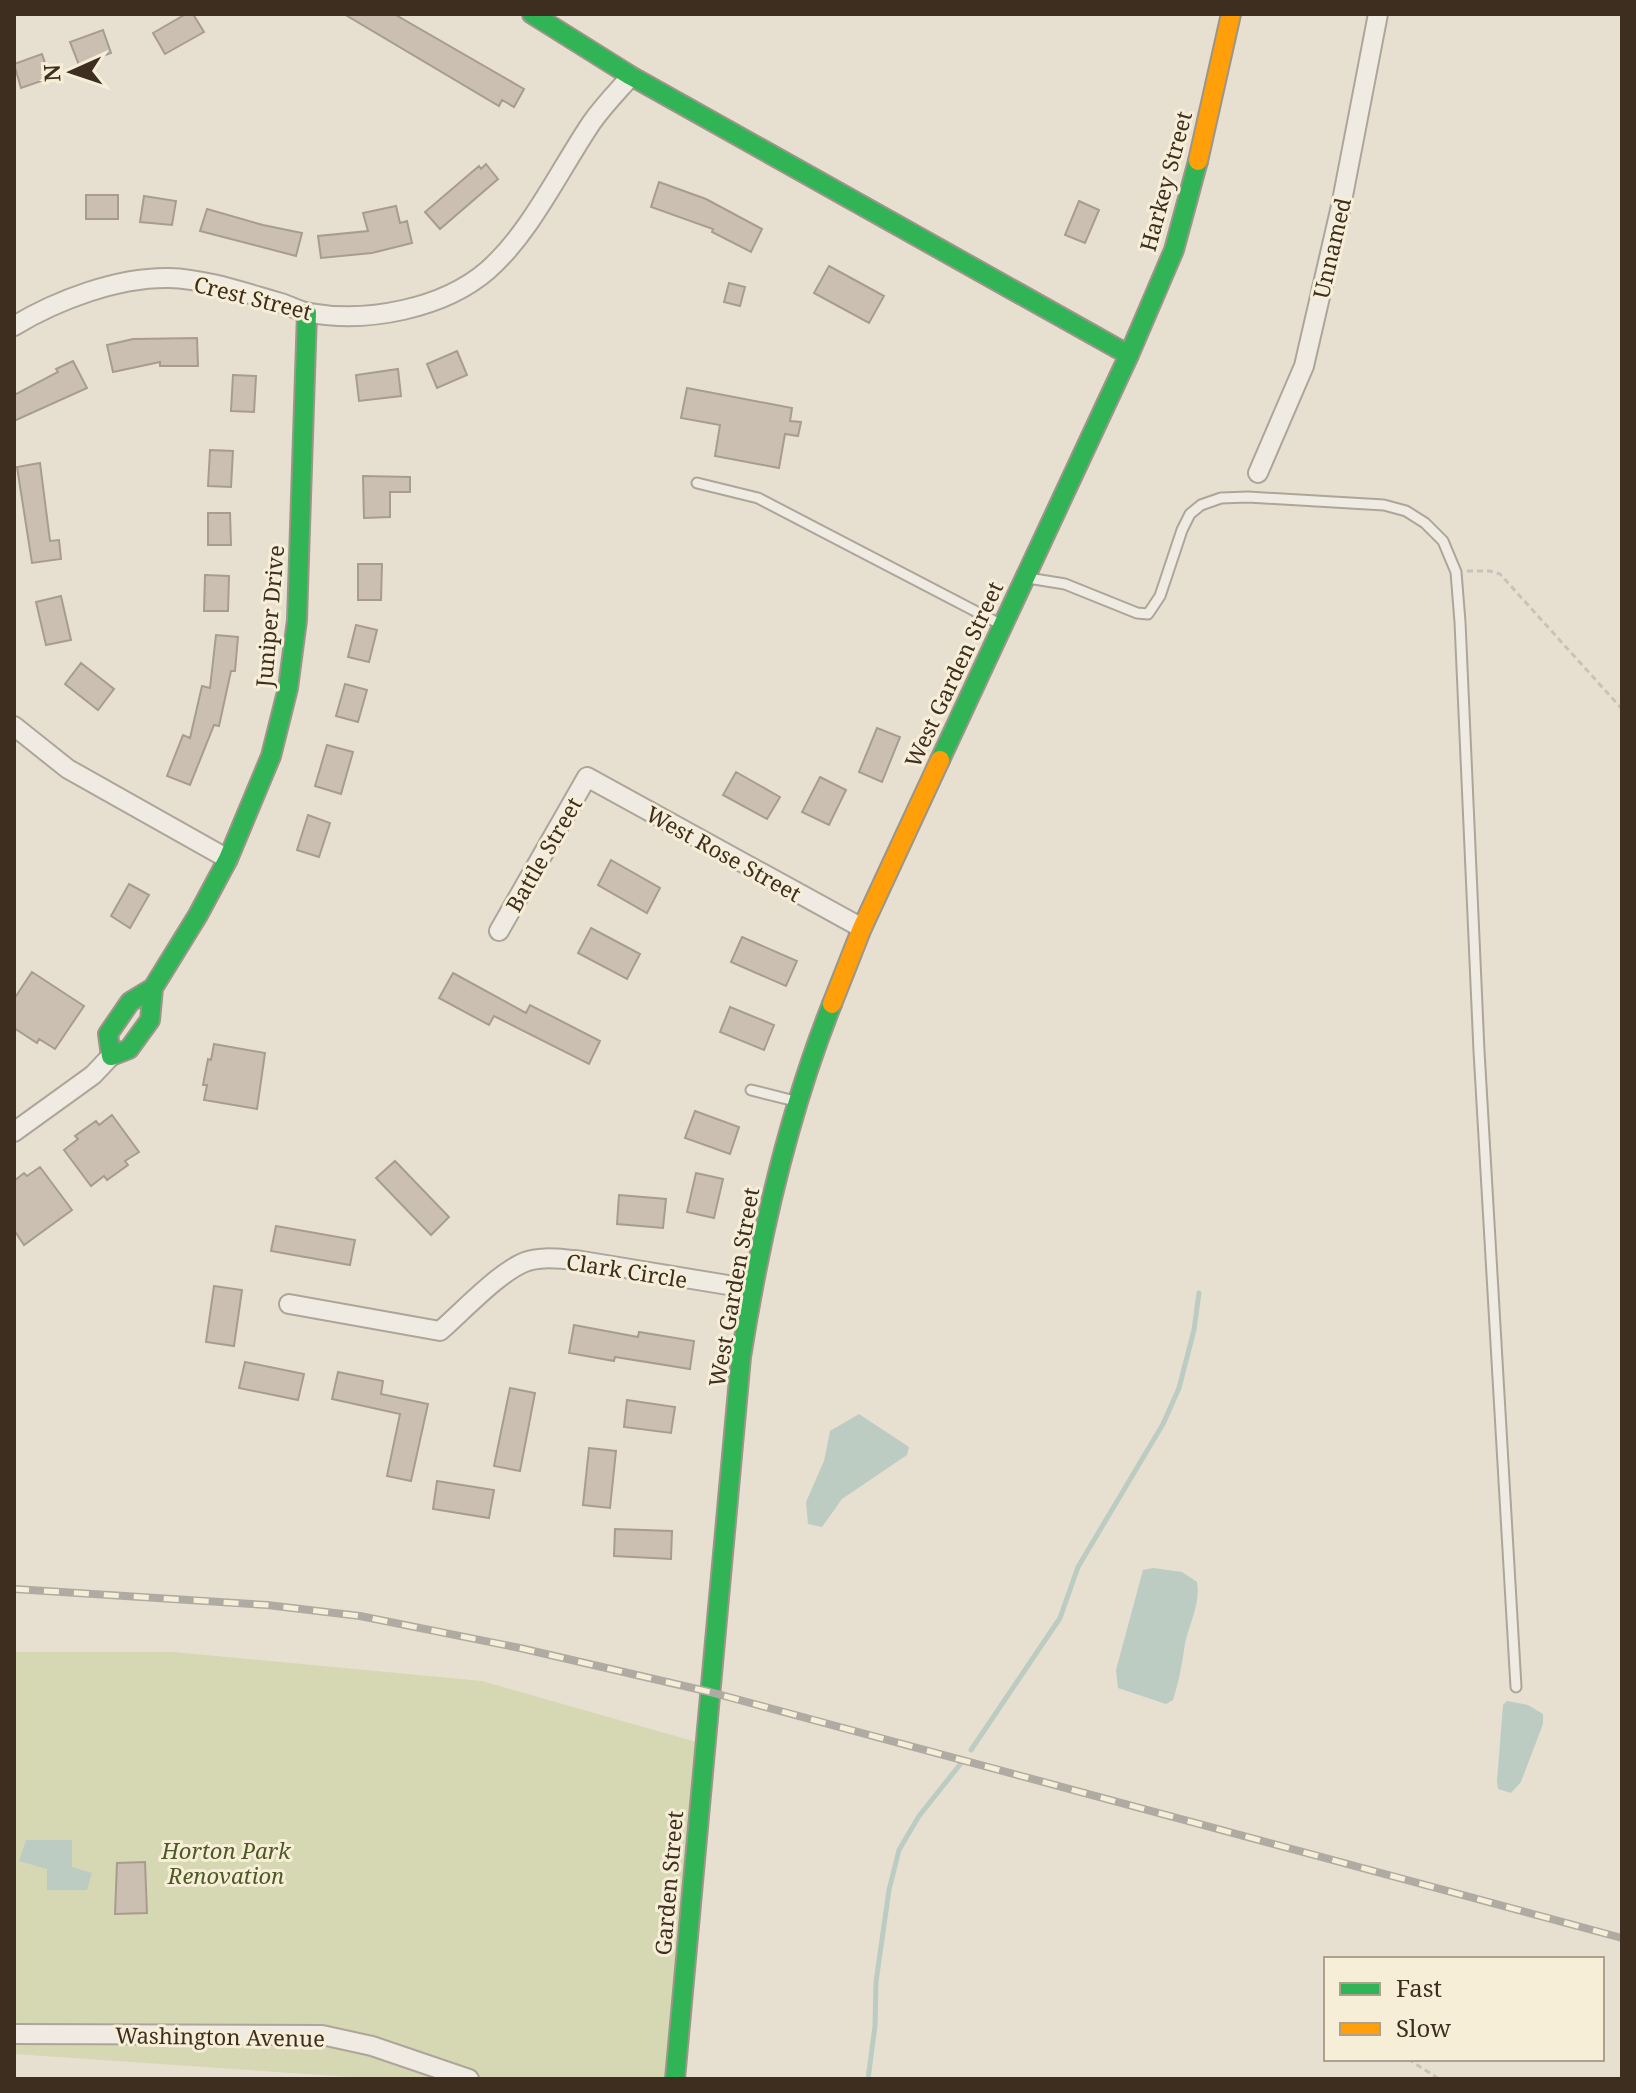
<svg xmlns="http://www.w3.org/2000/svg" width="1636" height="2093" font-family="'Noto Serif',serif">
	<rect width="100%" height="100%" fill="#e7e0d1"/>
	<path fill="#d6d7b3" d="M14,1652H174L482,1681L700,1743L665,2079H379L14,2054Z"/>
	<path fill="#bcccc2" d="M859,1414L909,1447L907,1455L842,1499L822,1527L808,1524L806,1502L824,1461L830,1431Z
		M1153,1568L1182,1572L1197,1582C1201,1603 1189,1624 1185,1644C1182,1664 1179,1681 1173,1700L1166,1704L1118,1688L1116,1670L1143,1570Z
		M1507,1701L1528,1705L1543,1714V1724L1521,1782L1511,1793L1498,1789L1497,1781L1503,1705Z
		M26,1840H72V1867L92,1873L87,1890H47V1869L19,1861Z"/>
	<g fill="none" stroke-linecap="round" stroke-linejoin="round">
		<path stroke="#bcccc2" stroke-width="5" d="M971,1750L1060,1618L1078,1567L1163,1424L1179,1388L1194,1330L1199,1293
			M868,2079L875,2026L876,1982L889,1890L899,1850L919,1816L962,1762"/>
	</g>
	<path fill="#cbbfb2" stroke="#a89c90" stroke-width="2" d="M186,14H193L204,32L165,54L153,33Z
		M344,14H394L524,89L514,107L502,100L499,106Z
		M103,30L111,53L79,65L70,42Z
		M42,54L50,78L21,88L14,64Z
		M486,164L498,179L440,229L425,212L479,166L481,169Z
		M659,182L706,199L762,229L751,252L712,232L713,229L651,207Z
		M86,195H118V219H86Z
		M144,196L176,201L172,225L140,222Z
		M1079,201L1099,210L1085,243L1065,235Z
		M396,206L400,223L407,221L412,243L372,253L321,258L318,236L368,231L363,213Z
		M207,209L263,225L302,233L296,256L200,231Z
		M829,266L884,296L869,323L814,293Z
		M729,283L745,287L740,306L724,302Z
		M197,338L198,366H160V362L113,372L107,345L133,339Z
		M457,351L467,375L437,388L427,364Z
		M73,361L87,388L14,421V395L58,372L56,369Z
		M398,369L401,396L359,401L356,375Z
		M233,375L256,376L254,412L231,411Z
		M687,388L792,408L790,421L801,422L798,436L785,434L779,468L715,456L720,425L681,418Z
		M210,450L233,451L231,487L208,486Z
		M40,463L50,541L59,540L61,559L32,563L17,467Z
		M363,476L410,477V492H390V517L364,518Z
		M208,513H230L231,545H208Z
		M358,564H382L381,600H358Z
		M205,575L229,576L228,611H204Z
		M61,596L71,640L46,645L36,602Z
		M356,625L377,630L369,662L348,657Z
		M216,635L238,637L235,671H231L219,726L214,725L190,785L167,776L183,735L190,738L202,686L210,688Z
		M81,663L114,689L98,710L65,684Z
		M345,684L367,690L358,722L336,716Z
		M877,728L900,737L882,782L859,772Z
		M327,745L353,752L341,794L315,786Z
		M736,772L780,797L767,819L723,795Z
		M820,777L846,790L829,825L802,812Z
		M308,815L330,823L319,857L297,850Z
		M611,860L660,888L647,913L598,885Z
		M129,884L149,895L130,928L111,916Z
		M591,928L640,954L627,979L578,953Z
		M742,937L797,961L786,986L731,962Z
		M32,972L84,1006L55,1049L39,1039L37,1043L14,1028V999Z
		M453,973L526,1013L530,1005L600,1041L589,1064L494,1016L489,1025L439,998Z
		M730,1007L774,1025L764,1050L720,1032Z
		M214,1044L265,1053L257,1109L204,1100L207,1085H203L208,1059L211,1060Z
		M695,1111L739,1127L730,1154L685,1138Z
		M112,1115L139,1152L125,1161L128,1165L107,1180L104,1176L91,1186L64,1150L78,1139L75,1136L96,1121L99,1125Z
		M395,1161L449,1217L431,1235L376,1178Z
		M40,1167L72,1210L24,1245L14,1230V1181L24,1173L27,1176Z
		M696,1173L723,1179L714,1218L687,1212Z
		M619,1195L666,1199L663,1228L617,1224Z
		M276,1226L355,1240L350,1265L271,1251Z
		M214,1286L242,1290L234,1346L206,1342Z
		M574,1325L638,1337L639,1332L694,1341L690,1369L615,1357L614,1361L569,1353Z
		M245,1362L304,1374L298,1400L239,1388Z
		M338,1372L383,1381L381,1394L428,1404L411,1481L387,1476L400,1414L332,1399Z
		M510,1388L535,1393L520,1471L494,1466Z
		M627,1400L675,1407L671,1433L624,1427Z
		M589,1448L616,1451L610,1508L583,1505Z
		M437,1481L494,1490L489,1518L433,1509Z
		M615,1529L672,1531L671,1559L614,1556Z
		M145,1862L147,1913L115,1914L117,1863Z"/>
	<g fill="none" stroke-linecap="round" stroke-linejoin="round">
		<defs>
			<path id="lane" d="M697,483L758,498L1000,624
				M1028,578L1065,584L1137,613L1148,614L1160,596L1182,530L1190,514L1201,505L1221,498L1248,497L1384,505L1406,511L1425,523L1443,541L1456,572L1460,622L1479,1051L1516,1687
				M751,1090L795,1101"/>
			<path id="street" d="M14,326C57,300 118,277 169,278C206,279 245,293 281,303C291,306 300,312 310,313C367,323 443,309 488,270C531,232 560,169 592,122C604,105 618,91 631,76
				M1258,473L1304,366L1341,206L1378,14
				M14,726L68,769L228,859
				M499,931L587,777L862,928
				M14,1132L93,1075L111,1056
				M289,1304L440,1331C462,1312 499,1272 525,1262C540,1256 559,1259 576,1260L752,1289
				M14,2034L322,2035L372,2046L469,2079"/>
			<path id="fast" d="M532,14L631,76L1129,355
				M940,760L1129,355L1174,250L1198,161
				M153,988L130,1002L108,1034L111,1056L129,1049L150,1020L153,988L198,915L228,859L271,756L288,688L297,620L307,313
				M675,2079L741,1357C760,1237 787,1117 832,1004"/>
			<path id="slow" d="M1198,161L1231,14
				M832,1004L862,928L940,760"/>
		</defs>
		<use href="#lane" stroke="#ada599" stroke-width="13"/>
		<use href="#street" stroke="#ada599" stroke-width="22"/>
		<use href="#fast" stroke="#9c958a" stroke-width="22"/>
		<use href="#slow" stroke="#9c958a" stroke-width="22"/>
		<path stroke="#c8c2b9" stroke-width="3" stroke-dasharray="6 4" stroke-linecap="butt" d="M1467,571H1490L1500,574L1622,709
			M1408,2059L1439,2079"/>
		<use href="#lane" stroke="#efebe3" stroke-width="9"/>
		<use href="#street" stroke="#efebe3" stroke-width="18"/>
		<use href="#fast" stroke="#30b455" stroke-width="18"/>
		<use href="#slow" stroke="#ff9f0a" stroke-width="18"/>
		<defs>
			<path id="rail" d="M14,1589L267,1605L360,1616L520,1648L710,1692L1622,1938"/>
		</defs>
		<use href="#rail" stroke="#afaaa2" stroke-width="8"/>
		<use href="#rail" stroke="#f7eed8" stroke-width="5" stroke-dasharray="15" stroke-linecap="butt"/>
	</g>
	<g text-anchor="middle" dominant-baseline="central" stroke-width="6" stroke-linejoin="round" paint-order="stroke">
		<g font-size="22" fill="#3d2e20" stroke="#f7eed8">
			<text transform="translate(1165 181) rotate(-75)">Harkey Street</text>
			<text transform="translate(1331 248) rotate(-77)">Unnamed</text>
			<text transform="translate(253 297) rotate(14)">Crest Street</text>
			<text transform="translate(269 616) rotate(-85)">Juniper Drive</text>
			<text transform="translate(953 674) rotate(-65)">West Garden Street</text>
			<text transform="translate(724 853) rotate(29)">West Rose Street</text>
			<text transform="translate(543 854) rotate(-60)">Battle Street</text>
			<text transform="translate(627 1270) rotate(9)">Clark Circle</text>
			<text transform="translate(733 1287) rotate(-80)">West Garden Street</text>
			<text transform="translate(668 1883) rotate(-85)">Garden Street</text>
			<text transform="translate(220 2036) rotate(1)">Washington Avenue</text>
		</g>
		<g font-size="22" font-style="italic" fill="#4d5a26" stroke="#f7eed8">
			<text x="226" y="1850">Horton Park<tspan x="226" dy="25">Renovation</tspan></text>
		</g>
	</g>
	<rect width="1636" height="2093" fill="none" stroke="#3d2e20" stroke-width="32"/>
	<rect x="1324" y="1957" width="280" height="104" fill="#f7eed8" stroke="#ada18e" stroke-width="2"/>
	<rect x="1340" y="1983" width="40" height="12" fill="#30b455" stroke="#ada18e" stroke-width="2"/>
	<text x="1396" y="1997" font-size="24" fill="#3d2e20">Fast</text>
	<rect x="1340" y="2023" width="40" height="12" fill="#ff9f0a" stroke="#ada18e" stroke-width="2"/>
	<text x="1396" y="2037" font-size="24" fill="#3d2e20">Slow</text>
	<g transform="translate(72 72) rotate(267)" stroke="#f7eed8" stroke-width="6" paint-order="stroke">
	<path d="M0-6L14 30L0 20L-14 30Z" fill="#3d2e20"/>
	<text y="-12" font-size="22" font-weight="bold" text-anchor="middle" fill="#3d2e20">N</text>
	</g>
</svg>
